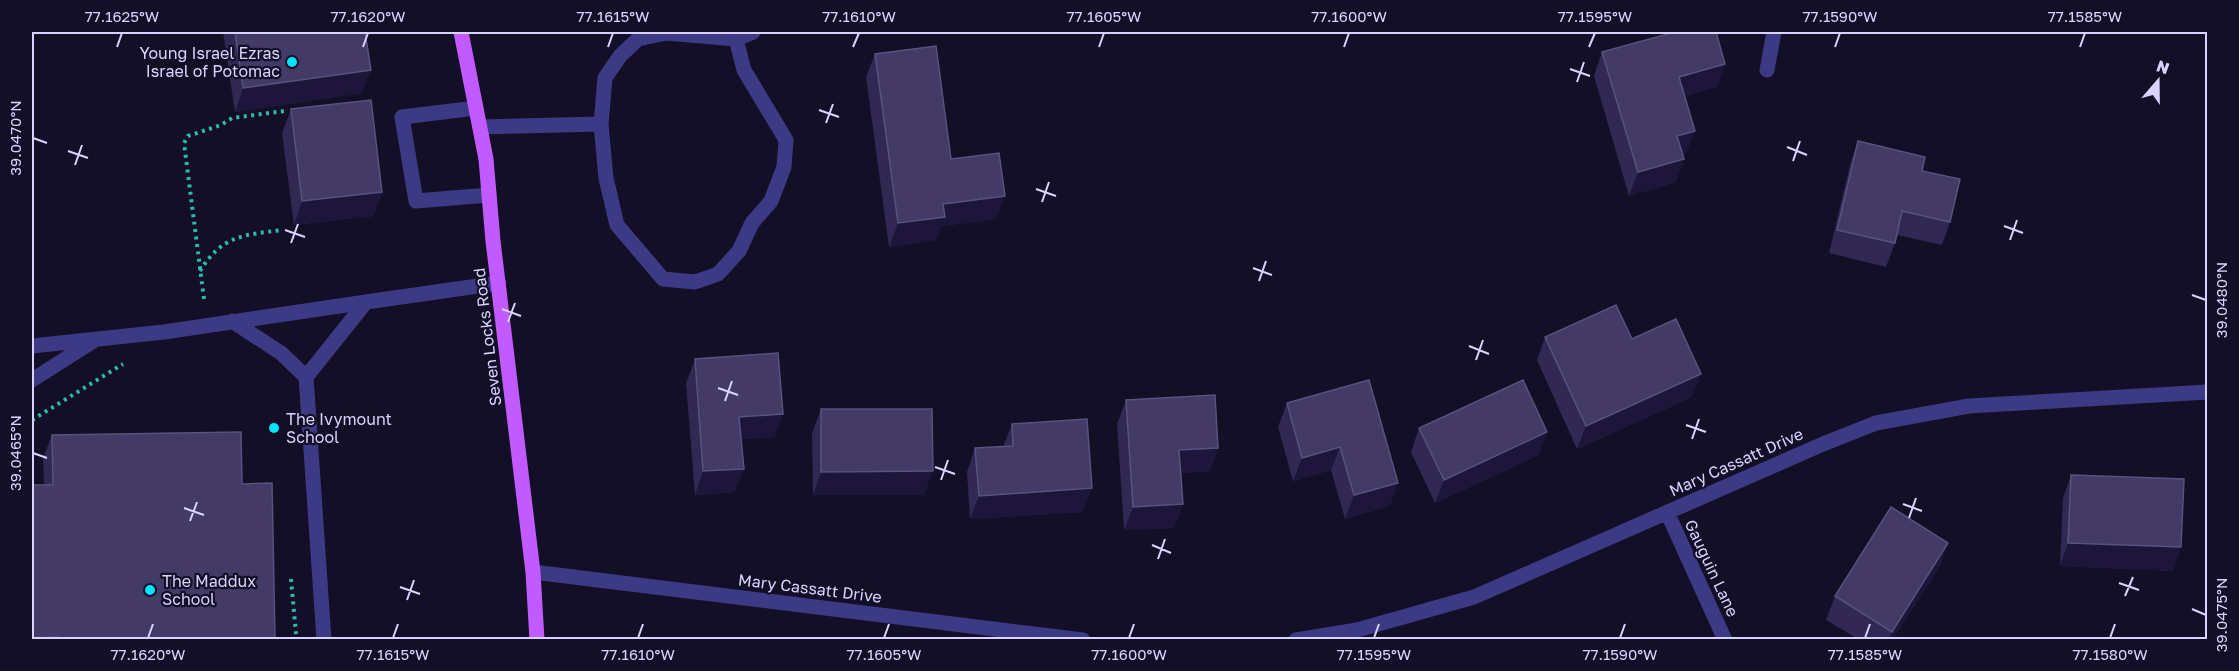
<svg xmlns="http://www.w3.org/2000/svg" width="2239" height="671" font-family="'Golos Text',sans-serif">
	<rect width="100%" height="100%" fill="#130f26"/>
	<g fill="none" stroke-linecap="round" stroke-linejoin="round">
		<path stroke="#2fb8b0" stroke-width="4" stroke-dasharray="3 4.5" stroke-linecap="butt" d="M200,271C222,235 244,235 282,230
			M204,299L184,143L188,136L221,125L232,118L284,111
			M32,420L123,364
			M291,579L296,634"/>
		<path stroke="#3d3a85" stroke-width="15" d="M1767,70L1774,32
			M476,108L402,117L416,201L489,195
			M601,124L606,178L617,225L663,279L695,282L718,274L739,251L752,223L771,201L784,167L786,140L744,70L736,39
			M480,127L601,124L605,78L620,56L638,39L666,33L736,39L753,32
			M232,321L281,353L306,377
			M32,346L164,332L366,302
			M32,380L95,340
			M1667,512L1725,640
			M533,572L1083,640
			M324,640L306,377L366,302L499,283
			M1296,640L1357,630L1474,597L1823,444L1876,423L1969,406L2208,392"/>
		<path stroke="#c25bff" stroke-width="15" d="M461,32L486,159L493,241L533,572L537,640"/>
	</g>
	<path fill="#312854" d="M223,32H365L362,93L235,112Z
		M1602,52L1725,64L1717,87L1685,96L1686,154L1683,155L1676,182L1629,196L1594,76Z
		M875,54L951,159L997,219L941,226L936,240L889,247L866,77Z
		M291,109L382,192L373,216L294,225L282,133Z
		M1858,141L1922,171L1950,222L1942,245L1897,235L1895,243L1886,267L1829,253L1850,165Z
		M1545,337L1632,339L1692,397L1577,449L1537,360Z
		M695,359L775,437L741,439L735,492L695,495L686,383Z
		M1369,380L1390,506L1345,519L1331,470L1293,481L1278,427L1287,403Z
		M1126,400L1218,448L1210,471L1181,473L1183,504L1174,528L1124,530L1117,424Z
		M821,409L924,495H813L812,433Z
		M1012,424L1083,512L970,519L967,472L975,448L1003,447Z
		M1419,428L1539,455L1435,503L1411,452Z
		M52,435L242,484L275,639H32L44,485L43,458Z
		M2071,475L2181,547L2173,571L2060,566L2063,498Z
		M1948,543L1940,566L1893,639H1858L1826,620L1835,596Z"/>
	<path fill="#1d163a" d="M1725,64L1717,87L1670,101L1679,77Z
		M371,70L362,93L235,112L243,88Z
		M1695,131L1686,154L1669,159L1677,136Z
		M1684,159L1676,182L1629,196L1638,172Z
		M382,192L373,216L294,225L302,201Z
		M1005,196L997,219L941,226L936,240L889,247L898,223L943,204Z
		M1701,374L1692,397L1577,449L1586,426Z
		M783,414L775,437L731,440L739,417Z
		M1547,432L1539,455L1435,503L1444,480Z
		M1340,447L1331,470L1293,481L1302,458Z
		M1218,448L1210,471L1171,474L1179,450Z
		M744,469L735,492L695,495L703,471Z
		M933,471L924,495H813L821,472Z
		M1398,483L1390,506L1345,519L1354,495Z
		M1092,488L1083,512L970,519L979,496Z
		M1183,504L1174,528L1124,530L1133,507Z
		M1948,543L1940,566L1893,639H1889L1892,632Z
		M2068,543L2181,547L2173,571L2060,566Z
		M58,637L57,639H32V638Z"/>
	<path fill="#433a66" stroke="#5a527e" stroke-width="1.5" d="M235,32H365L371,70L243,88Z
		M1675,32H1716L1725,64L1679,77L1695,131L1677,136L1684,159L1638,172L1602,52Z
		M936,46L951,159L999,153L1005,196L943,204L945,217L898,223L875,54Z
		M371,100L382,192L302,201L291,109Z
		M1858,141L1925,157L1922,171L1960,179L1950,222L1902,211L1895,243L1837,230Z
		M1616,305L1632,339L1676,319L1701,374L1586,426L1545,337Z
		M778,353L783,414L739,417L744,469L703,471L695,359Z
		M1369,380L1398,483L1354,495L1340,447L1302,458L1287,403Z
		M1523,380L1547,432L1444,480L1419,428Z
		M1215,395L1218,448L1179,450L1183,504L1133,507L1126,400Z
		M821,409H932L933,471L821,472Z
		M1087,419L1092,488L979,496L975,448L1013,446L1012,424Z
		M241,432L242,484L272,483L275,639H58V637L32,638V485H53L52,435Z
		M2071,475L2184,479L2181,547L2068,543Z
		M1891,507L1948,543L1892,632L1835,596Z"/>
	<path fill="none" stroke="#d9d4ff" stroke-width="2" d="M117,47L122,33M363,47L368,33M608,47L613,33M853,47L859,33M1099,47L1104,33M1344,47L1349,33M1589,47L1595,33M1835,47L1840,33M2080,47L2085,33M1570,69L1590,76M1577,82L1584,62M819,110L839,117M826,123L833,104M33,138L47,143M1787,147L1807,155M68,151L88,158M1793,161L1800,141M75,165L82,145M1036,189L1056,196M1042,202L1049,182M2004,226L2023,233M285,230L305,237M2010,240L2017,220M291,243L298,224M1253,268L1272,275M1259,281L1266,261M2192,295L2206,300M502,309L521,316M508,322L515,303M1469,346L1489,354M1476,360L1483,340M718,388L738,395M725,401L732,381M1686,425L1706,432M1692,439L1699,419M33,453L47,458M935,467L955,474M941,480L948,460M1903,504L1922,511M184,508L204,515M1909,518L1916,498M190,521L197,502M1152,545L1171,553M1158,559L1165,539M2119,583L2139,590M400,587L420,594M2125,596L2133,577M407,600L414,580M2192,609L2206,615M148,638L153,624M393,638L398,624M638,638L643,624M884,638L889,624M1129,638L1134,624M1374,638L1379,624M1620,638L1625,624M1865,638L1870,624M2110,638L2115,624"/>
	<g fill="#00e5ff" stroke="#130f26" stroke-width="2">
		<circle cx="292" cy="62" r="6"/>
		<circle cx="274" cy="428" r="6"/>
		<circle cx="150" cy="590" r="6"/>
	</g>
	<g text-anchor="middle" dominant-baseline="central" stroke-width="4.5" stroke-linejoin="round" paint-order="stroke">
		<g font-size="16" fill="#d9d4ff" stroke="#130f26" text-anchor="start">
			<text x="280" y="53" text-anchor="end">Young Israel Ezras<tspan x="280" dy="18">Israel of Potomac</tspan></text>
			<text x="286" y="419">The Ivymount<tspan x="286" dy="18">School</tspan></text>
			<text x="162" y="581">The Maddux<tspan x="162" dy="18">School</tspan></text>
		</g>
		<g font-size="16" fill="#d9d4ff" stroke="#130f26">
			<text transform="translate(487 337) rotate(-97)">Seven Locks Road</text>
			<text transform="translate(1736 462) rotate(-24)">Mary Cassatt Drive</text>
			<text transform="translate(1712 568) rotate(65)">Gauguin Lane</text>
			<text transform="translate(810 588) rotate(7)">Mary Cassatt Drive</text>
		</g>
	</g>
	<rect width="2239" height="671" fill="none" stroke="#130f26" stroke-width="66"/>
	<g transform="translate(2158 81) rotate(20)" stroke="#130f26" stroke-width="4.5" paint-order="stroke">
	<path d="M0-4.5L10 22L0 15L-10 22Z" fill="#d9d4ff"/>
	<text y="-9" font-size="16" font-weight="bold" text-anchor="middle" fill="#d9d4ff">N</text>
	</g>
	<rect x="33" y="33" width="2173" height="605" fill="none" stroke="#d9d4ff" stroke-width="2"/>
	<g font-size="15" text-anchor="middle" fill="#d9d4ff">
		<text x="122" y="22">77.1625°W</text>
		<text x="368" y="22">77.1620°W</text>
		<text x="613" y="22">77.1615°W</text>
		<text x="859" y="22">77.1610°W</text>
		<text x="1104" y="22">77.1605°W</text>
		<text x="1349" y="22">77.1600°W</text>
		<text x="1595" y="22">77.1595°W</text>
		<text x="1840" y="22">77.1590°W</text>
		<text x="2085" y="22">77.1585°W</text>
		<text transform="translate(16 138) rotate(-90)" y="5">39.0470°N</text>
		<text transform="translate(2222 300) rotate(-90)" y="5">39.0480°N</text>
		<text transform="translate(16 453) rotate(-90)" y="5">39.0465°N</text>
		<text transform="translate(2222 615) rotate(-90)" y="5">39.0475°N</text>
		<text x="148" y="660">77.1620°W</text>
		<text x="393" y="660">77.1615°W</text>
		<text x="638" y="660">77.1610°W</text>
		<text x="884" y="660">77.1605°W</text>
		<text x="1129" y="660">77.1600°W</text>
		<text x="1374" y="660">77.1595°W</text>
		<text x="1620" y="660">77.1590°W</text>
		<text x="1865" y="660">77.1585°W</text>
		<text x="2110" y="660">77.1580°W</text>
	</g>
</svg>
